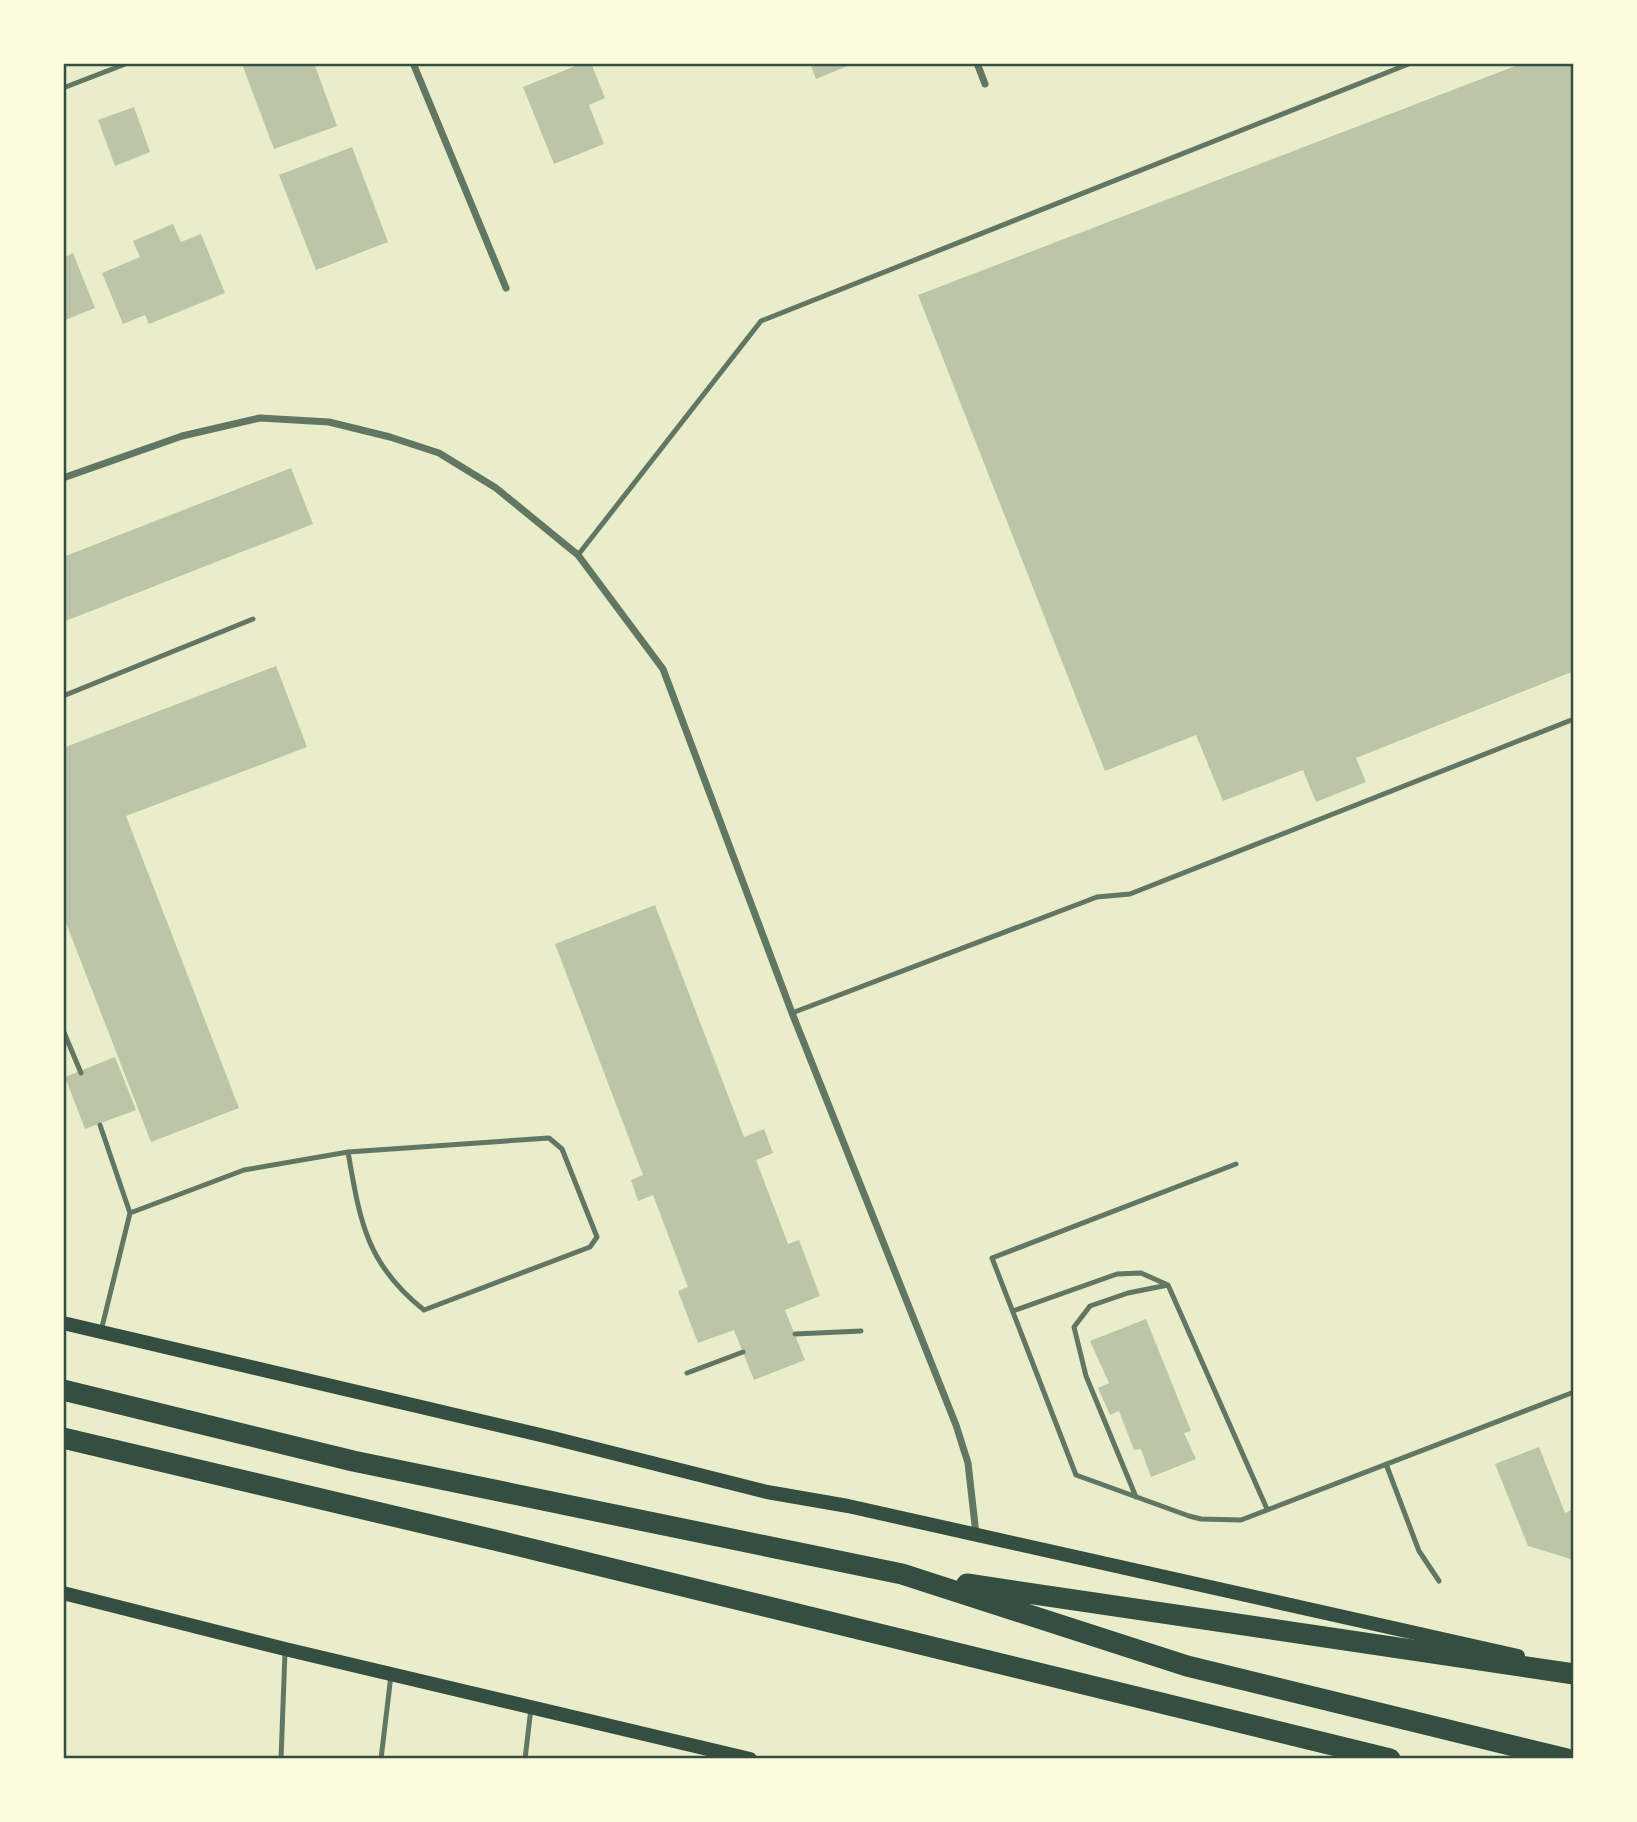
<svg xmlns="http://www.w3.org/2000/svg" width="1637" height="1822" font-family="'Golos Text',sans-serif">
	<rect width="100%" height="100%" fill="#e9edc9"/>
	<path fill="#bcc5a7" d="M245,63H314L337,126L274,149L242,64Z
		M583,63H591L605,98L589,105L604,144L554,164L523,87Z
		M810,63H855L816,79Z
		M1523,63H1574V671L1356,758L1366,782L1316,802L1303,770L1223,801L1196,735L1105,771L918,295Z
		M134,107L150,152L115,166L98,120Z
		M352,147L388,242L316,270L279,175Z
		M173,224L181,242L201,234L225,293L149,324L145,315L123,324L102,273L140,257L133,241Z
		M73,253L95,308L63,321V258Z
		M291,468L313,524L63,622V557Z
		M276,666L307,747L126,816L239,1108L151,1142L63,915V748Z
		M655,905L744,1137L764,1129L773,1153L756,1160L788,1244L799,1240L820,1296L785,1310L805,1360L754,1380L734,1330L698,1343L678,1291L688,1287L653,1195L638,1201L631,1180L643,1175L555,944Z
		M115,1057L136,1110L85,1129L65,1077Z
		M1146,1319L1191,1431L1184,1433L1196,1459L1151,1477L1141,1449L1134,1450L1119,1411L1110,1415L1098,1388L1109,1383L1090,1341Z
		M1539,1447L1565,1513L1574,1509V1560L1528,1546L1495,1464Z"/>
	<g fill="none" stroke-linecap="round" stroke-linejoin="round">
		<path stroke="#617663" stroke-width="5" d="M63,88L128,63
			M578,555L761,321L1411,63
			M63,696L253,619
			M792,1013L1097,897L1130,894L1574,719
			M63,1030L81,1073
			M100,1125L130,1213L101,1331
			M1236,1164L992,1258L1076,1475L1189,1516L1201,1519L1241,1520L1574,1392
			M130,1213L244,1170L348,1152L549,1138L562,1149L597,1237L590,1247L424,1310C366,1264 360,1221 348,1152
			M1013,1311L1117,1274L1141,1273L1168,1285L1267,1509
			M795,1334L861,1331
			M687,1373L743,1352
			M1386,1464L1419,1551L1439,1581
			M1136,1497L1086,1376L1074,1327L1090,1306L1128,1293L1168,1285
			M281,1759L285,1652
			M381,1759L391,1675
			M525,1759L531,1708"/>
		<path stroke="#617663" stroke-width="7" d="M413,63L506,288
			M977,63L985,84
			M63,478L182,436L260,418L329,422L390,437L439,453L496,488L578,555L663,669L792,1013L956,1425L968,1463L976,1534"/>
		<path stroke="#344e41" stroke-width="14" d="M63,1323L549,1437L767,1492L848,1506L1518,1656
			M63,1593L285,1649L750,1759"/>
		<path stroke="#344e41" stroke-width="21" d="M63,1390L353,1461L902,1574L1187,1666L1567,1759
			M63,1438L503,1542L1390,1759
			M967,1584L1574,1674"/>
	</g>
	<rect width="1637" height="1822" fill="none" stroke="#fefae0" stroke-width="130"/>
	<rect x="65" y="65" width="1507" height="1692" fill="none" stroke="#344e41" stroke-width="2.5"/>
</svg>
